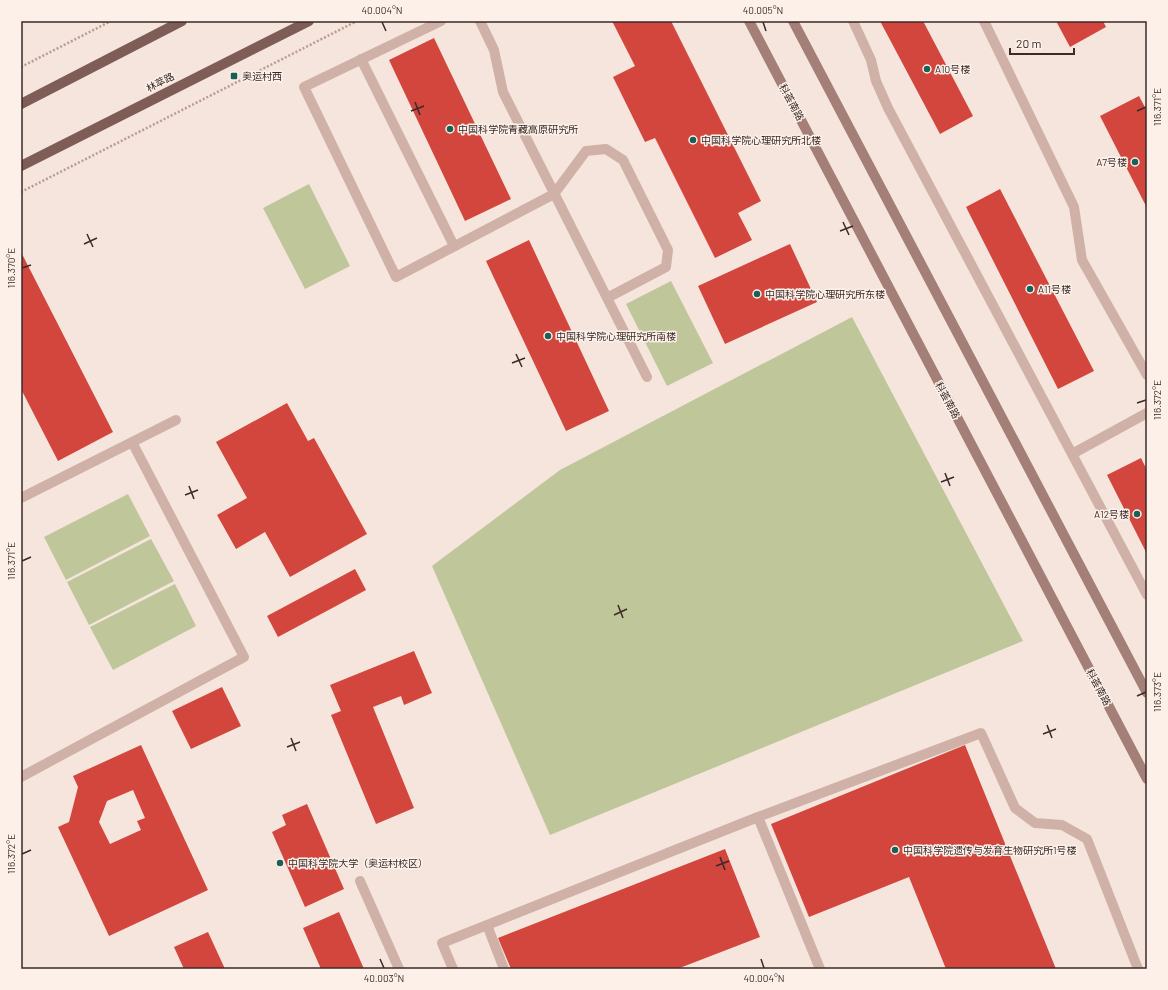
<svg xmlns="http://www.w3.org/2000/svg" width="1168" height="990" font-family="Barlow,'Noto Sans SC',sans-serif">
	<rect width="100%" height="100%" fill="#f5e5dc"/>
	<path fill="#bfc69a" d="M309,184L350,266L305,289L263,208Z
		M671,281L713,363L667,386L626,304Z
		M852,317L1023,641L550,835L432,566L560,470Z
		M128,494L150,536L66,580L44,537Z
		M151,539L174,581L89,625L67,582Z
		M175,584L196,626L113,670L90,627Z"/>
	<path fill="#d2463d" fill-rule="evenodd" d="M612,21H671L761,201L738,213L752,240L715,258L655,138L645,142L613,77L635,66Z
		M880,21H923L973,116L940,134Z
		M1056,21H1103L1106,27L1070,47Z
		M434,38L511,199L465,221L389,60Z
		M1139,96L1147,111V208L1100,116Z
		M1000,189L1094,371L1058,389L966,207Z
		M529,240L609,411L566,431L486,261Z
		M790,244L817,302L725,344L698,286Z
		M21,252L113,432L58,461L21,389Z
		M287,403L308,441L314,438L367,534L290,577L265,532L236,549L217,515L247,498L216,442Z
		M1141,458L1147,470V554L1107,475Z
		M355,569L366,590L278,637L267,616Z
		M414,651L432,693L404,705L401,696L373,707L414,808L376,824L331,715L341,711L330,685Z
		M222,687L241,726L191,749L172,711Z
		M141,745L208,890L109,936L58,827L69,822L78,787L73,776ZM133,790L145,818L137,821L141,830L110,844L99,822L107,801Z
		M965,745L1056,969H946L909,877L809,917L771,824Z
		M307,804L344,889L305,907L272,832L286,825L282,815Z
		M725,849L760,937L677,969H511L498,938Z
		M339,912L364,969H321L303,928Z
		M208,932L225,969H184L174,947Z"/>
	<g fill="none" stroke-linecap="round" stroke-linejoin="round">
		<path stroke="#bb9b90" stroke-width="2.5" stroke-dasharray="2 2" stroke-linecap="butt" d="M21,67L111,21
			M21,192L357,21"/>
		<path stroke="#cfb1a7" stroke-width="10" d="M441,21L304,87L396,277L554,194L586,151L606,149L623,160L668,250L666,267L607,298
			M480,21L494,50L503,92L647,377
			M361,59L454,246
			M21,498L176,420
			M21,777L244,657L132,442
			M758,817L981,733L1015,808L1035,823L1062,825L1087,839L1138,969
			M487,925L504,969
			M453,969L442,943L758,817L820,969"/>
		<path stroke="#cfb1a7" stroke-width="10" d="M853,21L871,60L876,81L888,108L1147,595
			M984,21L1074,207L1082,260L1147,375
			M1072,454L1147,413
			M360,881L399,969"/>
		<path stroke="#a37f77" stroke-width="10" d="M749,21L1147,779
			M793,21L1147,693"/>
		<path stroke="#7e5d57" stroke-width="10" d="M21,104L182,21
			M21,166L309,21"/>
	</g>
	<path fill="none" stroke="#3a2a28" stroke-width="1.5" d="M382,22L386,31M763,22L766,31M415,102L420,115M411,111L424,106M1137,111L1146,107M843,222L849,235M840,231L853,226M87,234L93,247M84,244L97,238M22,268L31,265M516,354L522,367M512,363L525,358M1137,403L1146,400M945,473L950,486M941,482L954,477M189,486L194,499M185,495L198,490M22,561L31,557M618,605L623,618M614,615L627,609M1137,696L1146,692M1047,725L1052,738M1043,734L1056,729M291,738L296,751M287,747L300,742M22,854L31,850M720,857L725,870M716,866L729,861M380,959L384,968M761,959L764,968"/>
	<g fill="#196158" stroke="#fcf0e9" stroke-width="1.5">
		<circle cx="927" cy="69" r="4"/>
		<rect x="230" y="72" width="8" height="8" rx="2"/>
		<circle cx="450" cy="129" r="4"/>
		<circle cx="693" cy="140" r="4"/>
		<circle cx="1135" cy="162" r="4"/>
		<circle cx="1030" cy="289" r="4"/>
		<circle cx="757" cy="294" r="4"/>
		<circle cx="548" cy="336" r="4"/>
		<circle cx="1137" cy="514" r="4"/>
		<circle cx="895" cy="850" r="4"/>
		<circle cx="280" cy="863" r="4"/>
	</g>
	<g text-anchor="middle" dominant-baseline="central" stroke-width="3" stroke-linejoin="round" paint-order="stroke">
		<g font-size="10" fill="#3a2a28" stroke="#fcf0e9" text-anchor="start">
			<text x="935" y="69">A10号楼</text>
			<text x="242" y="76">奥运村西</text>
			<text x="458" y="129">中国科学院青藏高原研究所</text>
			<text x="701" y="140">中国科学院心理研究所北楼</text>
			<text x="1127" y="162" text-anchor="end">A7号楼</text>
			<text x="1038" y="289">A11号楼</text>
			<text x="765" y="294">中国科学院心理研究所东楼</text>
			<text x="556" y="336">中国科学院心理研究所南楼</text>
			<text x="1129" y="514" text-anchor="end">A12号楼</text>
			<text x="903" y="850">中国科学院遗传与发育生物研究所1号楼</text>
			<text x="288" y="863">中国科学院大学（奥运村校区）</text>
		</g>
		<g font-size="10" fill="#3a2a28" stroke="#fcf0e9">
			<text transform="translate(160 82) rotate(-27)">林萃路</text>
			<text transform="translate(792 102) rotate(62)">科荟南路</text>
			<text transform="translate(948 400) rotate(62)">科荟南路</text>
			<text transform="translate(1099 687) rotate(62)">科荟南路</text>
		</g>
	</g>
	<rect width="1168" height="990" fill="none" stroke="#fcf0e9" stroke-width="44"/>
	<path d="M1010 48v6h64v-6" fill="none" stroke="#3a2a28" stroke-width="2"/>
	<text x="1016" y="48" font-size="12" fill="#3a2a28" stroke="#fcf0e9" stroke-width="3" paint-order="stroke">20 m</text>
	<rect x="22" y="22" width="1124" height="946" fill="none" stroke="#3a2a28" stroke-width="1.5"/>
	<g font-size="10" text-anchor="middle" fill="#3a2a28">
		<text x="382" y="14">40.004°N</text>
		<text x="763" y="14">40.005°N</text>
		<text transform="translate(1157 107) rotate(-90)" y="4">116.371°E</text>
		<text transform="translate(11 268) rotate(-90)" y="4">116.370°E</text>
		<text transform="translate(1157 400) rotate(-90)" y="4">116.372°E</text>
		<text transform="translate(11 561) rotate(-90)" y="4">116.371°E</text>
		<text transform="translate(1157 692) rotate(-90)" y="4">116.373°E</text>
		<text transform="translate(11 854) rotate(-90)" y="4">116.372°E</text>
		<text x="384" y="982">40.003°N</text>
		<text x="764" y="982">40.004°N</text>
	</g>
</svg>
